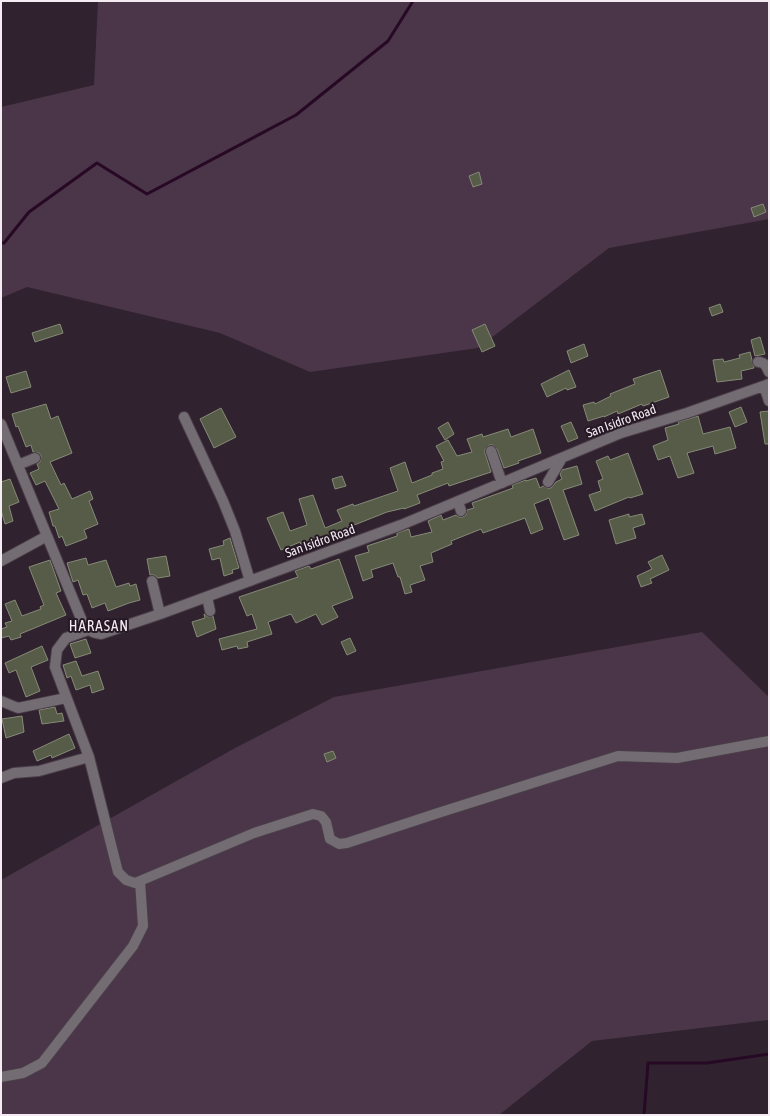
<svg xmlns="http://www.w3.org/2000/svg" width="770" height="1116" font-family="'Asap Condensed',sans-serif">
	<rect width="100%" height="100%" fill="#30222e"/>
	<path fill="#4a3648" d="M98,1H769V219L609,248L478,348L310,372L220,333L27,287L1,298V107L94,85Z
		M702,632L769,697V1020L592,1041L499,1115H1V880L235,748L334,697Z"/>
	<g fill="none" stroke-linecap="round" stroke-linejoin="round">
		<path stroke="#270925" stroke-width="3" d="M1,243H4L29,212L97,163L147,194L296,115L388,41L413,1
			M644,1115L648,1063H707L769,1054"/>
	</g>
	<path fill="#575c49" stroke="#858b77" d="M479,172L482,184L473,187L469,176Z
		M763,204L766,212L754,217L751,208Z
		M720,304L723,312L712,316L709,308Z
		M60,324L63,333L35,342L32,333Z
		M485,324L495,346L482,352L472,330Z
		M760,337L765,354L755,356L751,340Z
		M584,344L588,356L571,363L567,351Z
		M750,352L754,368L741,371L742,379L717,382L713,360L723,359L724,362L740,358L739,355Z
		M569,370L576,387L567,390L566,388L547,397L541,384Z
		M660,370L669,397L643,406L642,404L618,414L617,411L604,417V416L588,421L583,405L594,402L595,404L611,396L610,394L635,384L633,379Z
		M26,371L31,387L11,393L6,377Z
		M46,404L51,419L58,416L72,453L50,462L61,485L64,483L72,499L90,491L93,499L89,501L98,524L84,530L87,538L66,546L62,536L59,538L55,526H53L49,512L59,509L45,481L36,485L30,473L39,469L37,464L40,462L41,456L39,453L33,452L31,445L26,447L18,426L16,427L12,414Z
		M741,407L747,422L735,427L729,412Z
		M221,408L236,437L214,448L200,419Z
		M769,411V444H765L760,412Z
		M698,416L703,434L730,427L736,448L715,454L713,446L687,453L694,473L678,478L670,456L658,460L653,446L668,440L665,428L679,424L678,422Z
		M448,422L454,434L445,440L438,428Z
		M571,422L578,438L568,442L561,426Z
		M508,429L511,437L533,429L541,453L518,461L519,463L504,468L497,449L493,445H489L485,449V453L491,472L449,486L448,483L417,495L420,503L404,509V508L387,512L339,531L342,537L333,540L331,536L312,542L313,544L302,548L300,542L281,550L267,518L283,512L290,531L307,525L299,499L313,495L325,528L342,521L337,510L353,504L354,506L398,491L390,468L405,462L412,483L432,475V473L443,469L441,462L444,461L436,446L448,440L457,456L472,452L467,439L482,434L483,437Z
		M628,453L643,494L630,498L629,497L595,511L589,495L601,491L598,481L603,479L596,461L608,456L610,460Z
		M577,466L582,484L563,490L579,535L564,540L549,498L534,504L543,529L531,534L525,518L483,533L481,529L451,541L452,544L431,553L433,562L420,566L425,580L410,585L412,592L405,594L400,577H398L393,563L371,570L373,577L363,581L355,556L369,552L367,546L397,536V533L409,529L411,537L432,532L428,521L441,515L443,520L456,515L459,517H463L466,515L467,510L474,508L472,503L513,488L512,485L526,480V481L536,478L540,488L543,486L548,488H551L556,482L562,479L560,474L562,470Z
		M342,476L346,486L335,489L332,479Z
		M10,479L19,502L9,506L13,521L5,524L1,510V482Z
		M629,514V517L642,514L645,524L633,528L636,538L616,544L609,520Z
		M230,538L239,568L232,570L233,573L224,576L220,558L212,560L209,549L224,545L223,541Z
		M662,555L669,570L650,579L652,583L641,587L637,576L652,569L648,562Z
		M166,556L170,576L158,578L154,575H150L147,559Z
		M86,558L88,565L106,560L116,587L129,583L130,586L136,584L140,600L129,603L108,611L105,603L92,608L87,594L83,595L78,580L73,582L67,563Z
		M339,559L353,598L332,606L338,617L322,625L316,614L296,623L291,614L268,622L272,634L247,642L248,647L238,649L237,646L222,650L219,639L257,629L252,614L247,616L239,597L298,577L295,571L309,566L311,569Z
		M50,560L61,591L56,593L66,615L20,634L21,637L11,640L9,636L1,638V629L7,627L5,623L12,621L5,604L15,600L22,616L41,609L40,607L44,605L29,567Z
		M204,614L208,617L213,616L216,629L197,637L192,622L205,618Z
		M350,638L356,651L347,655L341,642Z
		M86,639L91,653L75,658L70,644Z
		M42,646L48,660L31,667L40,691L26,697L16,670L9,673L5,663Z
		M76,661L82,676L98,671L104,689L92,693L90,685L76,690L71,676L67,678L63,665Z
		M55,707L57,714L62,713L64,721L42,724L39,710Z
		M22,716L24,732L6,738L2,719Z
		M69,734L75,748L52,758L51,755L37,761L33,751Z
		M333,751L336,758L327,762L324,754Z"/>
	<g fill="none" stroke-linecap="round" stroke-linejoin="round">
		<defs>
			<path id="minor" d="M758,362C765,362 766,366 769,372
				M764,386L769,401
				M184,417L223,501L235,531L250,581
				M1,424L82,621C88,630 91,633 101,634L160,614L401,525L621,433L687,413L769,384
				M491,451L502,483
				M18,465L35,458
				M548,482L562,458
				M458,501L461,511
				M1,561L47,536
				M152,581L160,614
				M207,597L210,611
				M88,630L66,638L57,650L55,667L89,757L118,872L126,880L135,883L254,833L313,814L321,816L326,822L330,839L339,844L347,843L438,813L618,756L677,758L769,741
				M1,701L18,708L66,698
				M1,778L14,773L39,771L89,757
				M1,1077L23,1073L42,1063L133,946L143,926L140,881"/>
		</defs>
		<use href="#minor" stroke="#4b3e4a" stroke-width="12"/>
		<use href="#minor" stroke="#736c72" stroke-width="10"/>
	</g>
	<g text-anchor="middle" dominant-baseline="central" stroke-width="4" stroke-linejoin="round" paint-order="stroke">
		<g font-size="13" fill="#f4ebf3" stroke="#261925">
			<text transform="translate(621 421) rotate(-20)">San Isidro Road</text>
			<text transform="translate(320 541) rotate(-20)">San Isidro Road</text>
		</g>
		<g font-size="15" letter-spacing="1" fill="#f4ebf3" stroke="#261925">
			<text x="99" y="625">HARASAN</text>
		</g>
	</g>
	<rect width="770" height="1116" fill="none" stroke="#f4ebf3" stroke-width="4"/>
</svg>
